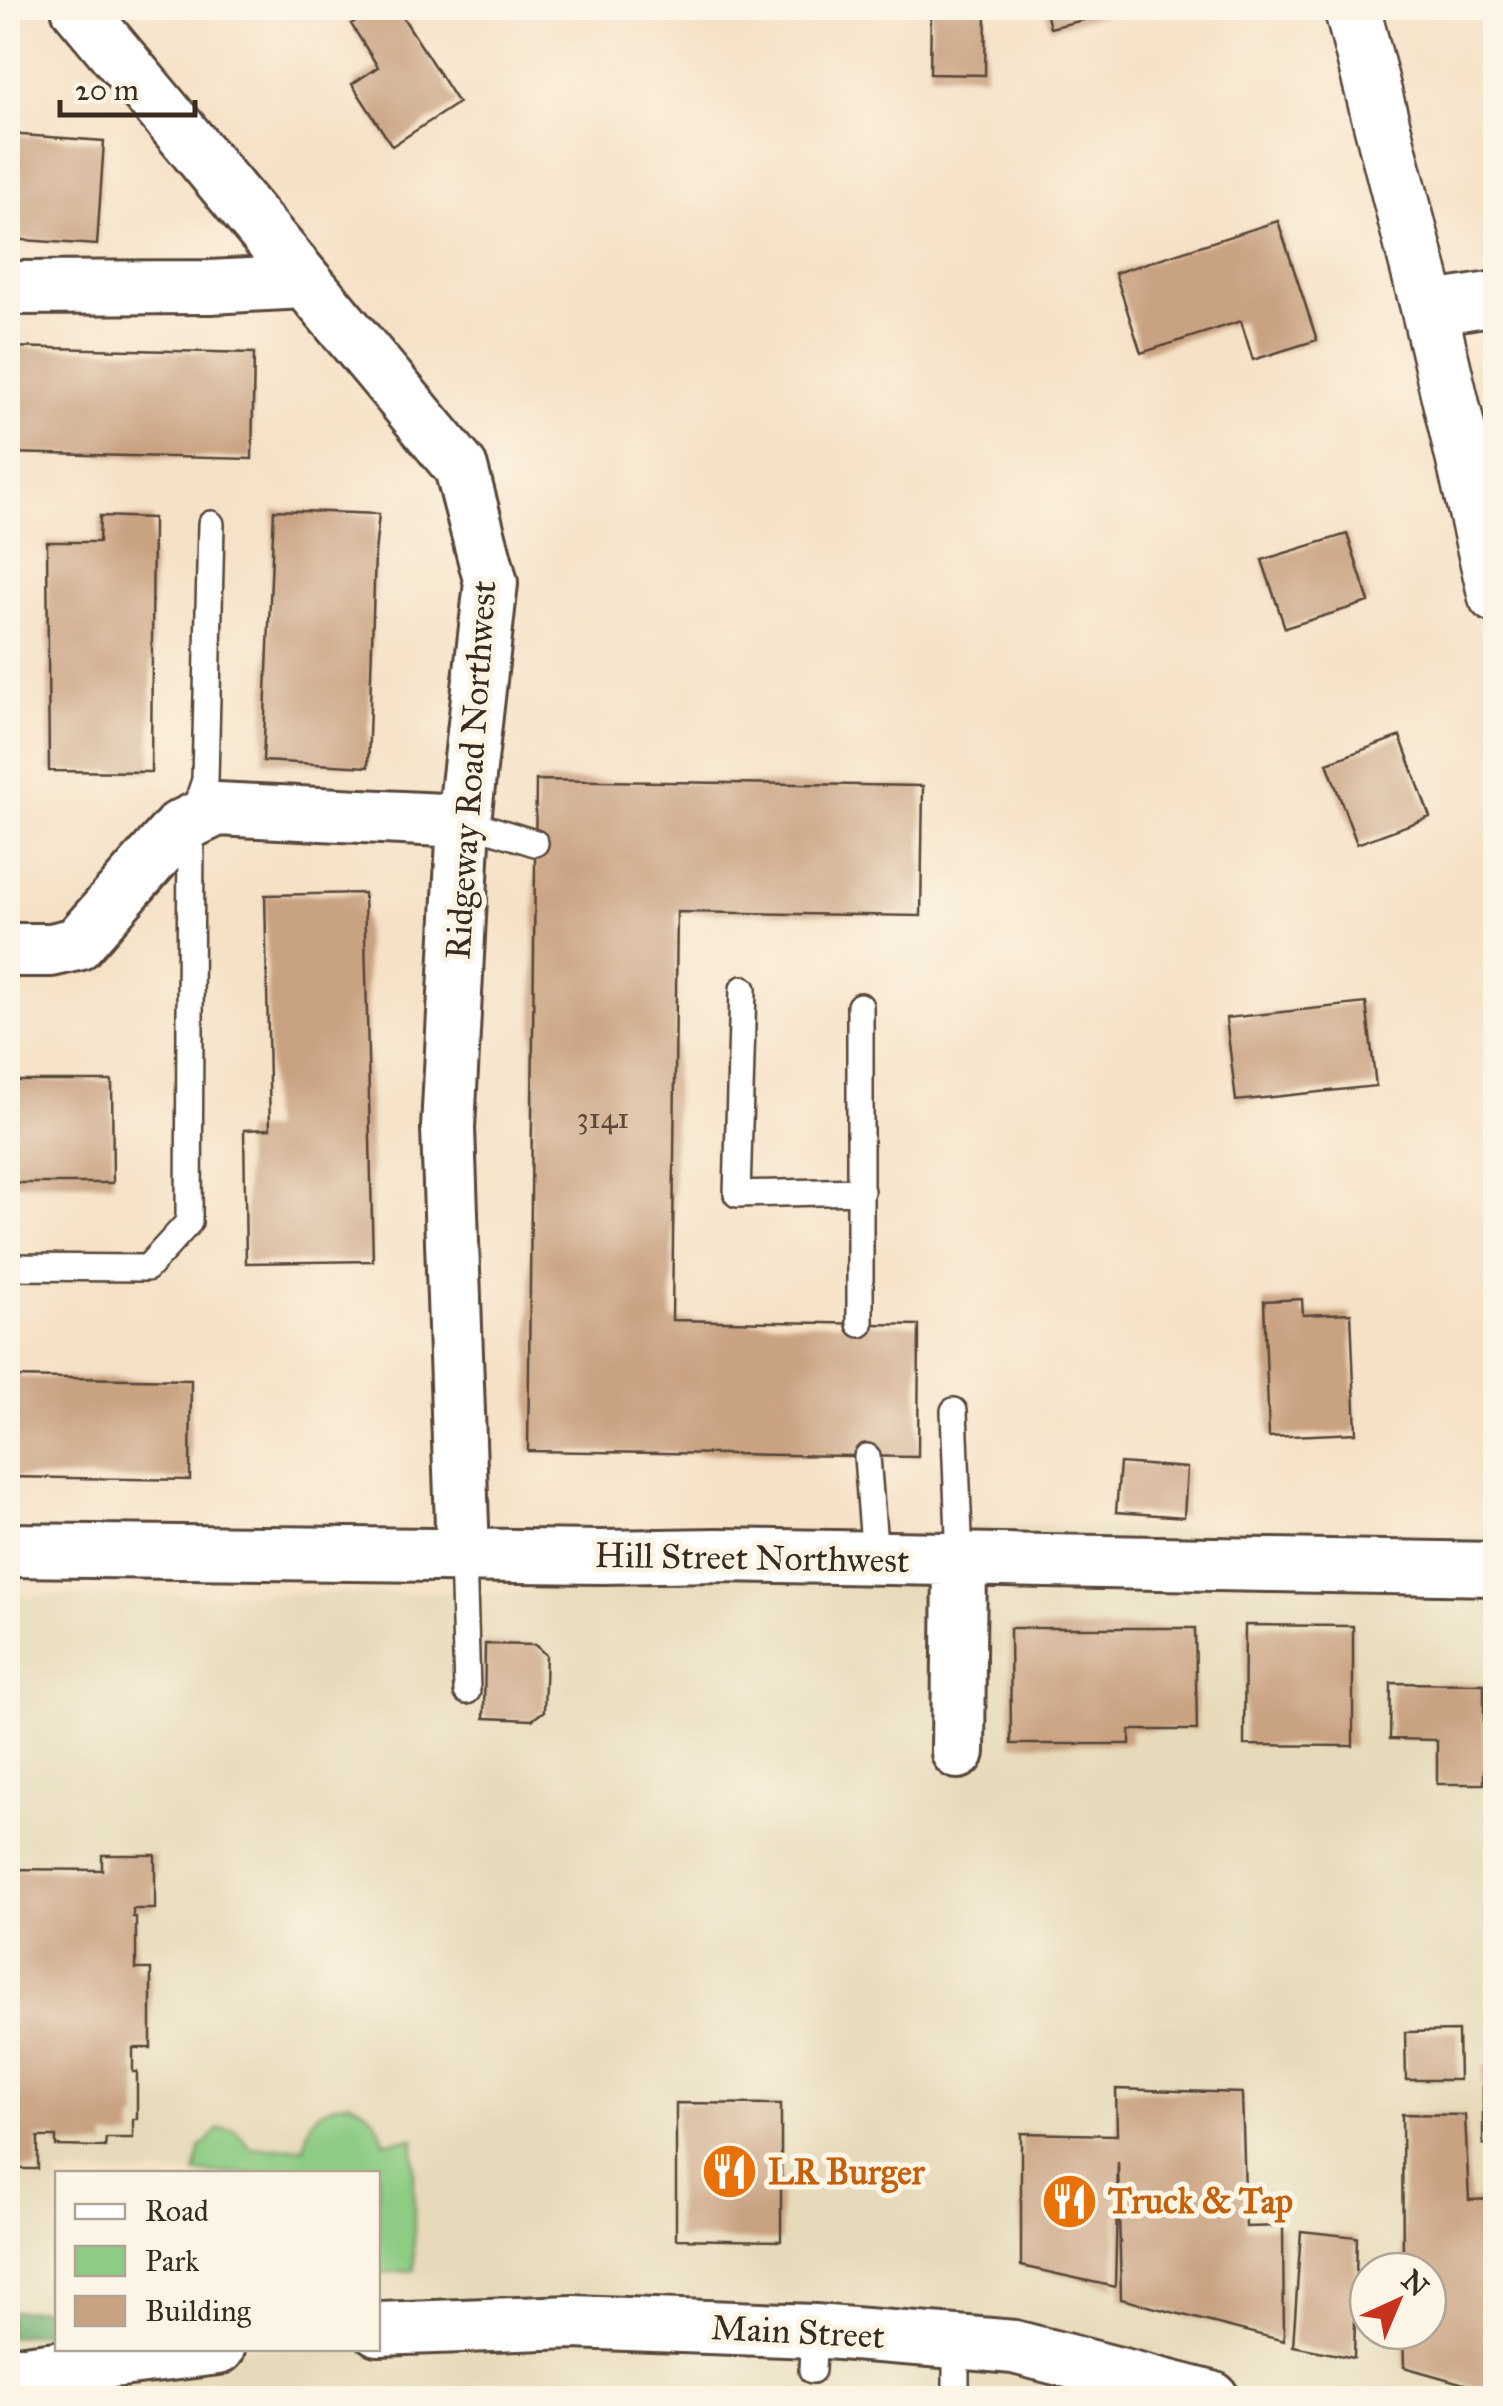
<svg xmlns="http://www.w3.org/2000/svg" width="1503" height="2406" font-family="'IM FELL Great Primer',serif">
	<rect width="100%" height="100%" fill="#fcf5e5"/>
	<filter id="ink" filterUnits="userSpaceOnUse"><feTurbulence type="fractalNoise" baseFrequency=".01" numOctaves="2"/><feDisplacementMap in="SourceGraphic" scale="20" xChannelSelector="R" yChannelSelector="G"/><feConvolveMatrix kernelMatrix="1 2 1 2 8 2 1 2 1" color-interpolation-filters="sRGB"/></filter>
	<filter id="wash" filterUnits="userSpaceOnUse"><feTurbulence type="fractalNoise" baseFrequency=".0048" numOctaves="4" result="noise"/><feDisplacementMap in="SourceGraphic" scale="40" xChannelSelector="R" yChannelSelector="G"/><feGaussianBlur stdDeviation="2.25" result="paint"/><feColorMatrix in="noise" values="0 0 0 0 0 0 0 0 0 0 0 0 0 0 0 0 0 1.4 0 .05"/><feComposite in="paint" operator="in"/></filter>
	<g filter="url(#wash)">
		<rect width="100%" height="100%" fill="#f5e1c6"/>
		<path fill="#e6daba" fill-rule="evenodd" d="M987,1524L1495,1536V2398H8V1596L518,1592ZM58,2174H378V2348H58ZM1368,2271H1428V2331H1368Z"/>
		<path fill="#8dcc83" stroke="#647b50" stroke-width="2.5" d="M349,2102C370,2110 379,2120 384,2142L414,2139V2270L378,2273V2174L196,2173L200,2148L219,2129L235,2130L251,2148H304C309,2117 315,2108 349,2102Z"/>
		<path fill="#72b071" stroke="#566d48" stroke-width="2.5" d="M57,2309V2322L47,2332L8,2337V2311Z"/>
		<g id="blocks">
			<path fill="#c9a281" d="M377,8H397L458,103L392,146L352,84L378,67L351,24Z
				M931,8H986L985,75L930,74Z
				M1045,8H1130V9L1050,28Z
				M8,134L104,141L97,245L8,239Z
				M1278,221L1317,340L1253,360L1241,321L1141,353L1115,273Z
				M8,347L254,353L252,459L8,453Z
				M274,510L379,514L375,553L368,767L263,761Z
				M100,516L153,518L151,772L49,771L47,542H99Z
				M1347,534L1369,602L1285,628L1262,560Z
				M1400,736L1430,817L1357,844L1327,763Z
				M536,780L923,786L921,916L677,912L672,1320L919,1325L918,1457L528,1451Z
				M364,893L373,1261L246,1263L244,1130L270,1129L265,895Z
				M1366,1003L1376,1086L1236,1101L1226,1018Z
				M8,1081H112L113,1183H8Z
				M1302,1299L1303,1315L1351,1313L1356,1433L1269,1437L1264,1301Z
				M8,1377L191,1380L190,1480L8,1477Z
				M1120,1463L1187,1468L1184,1517L1116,1512Z
				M1245,1625L1353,1626V1746L1244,1745Z
				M1010,1628H1195L1197,1730H1130V1744H1011Z
				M485,1644L535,1645L546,1655L544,1711L532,1720L484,1718Z
				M1391,1683L1484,1684V1784H1437V1740L1390,1739Z
				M102,1855H155V1909H133V1917H136V1969H151V2048H133V2072H137V2119H133V2138H106L105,2147L56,2146V2137H38V2169H8V1869L102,1870Z
				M1458,2031L1459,2080H1406L1405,2032Z
				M1483,2066H1496V2145L1483,2144Z
				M1116,2089L1242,2093L1246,2227L1283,2226L1284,2341L1121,2299L1118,2162L1115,2287L1021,2266V2133L1117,2135Z
				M676,2103L781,2104V2241L676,2239Z
				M1402,2114L1465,2115L1469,2200L1496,2199V2393L1404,2367L1403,2331H1428V2271H1403Z
				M1301,2231L1357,2237L1354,2358L1293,2346Z"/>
		</g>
	</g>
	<g filter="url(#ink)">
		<use href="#blocks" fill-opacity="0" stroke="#574537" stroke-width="2.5"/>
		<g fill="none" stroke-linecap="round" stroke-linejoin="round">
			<defs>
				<path id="service" d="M464,821L535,843
					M743,989L737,1194L861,1191
					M8,1267L147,1268L189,1222L191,822L205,780L211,524
					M860,1324V1006
					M954,1411L960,1560
					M867,1457L875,1558
					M463,1554L467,1691
					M956,2342V2398
					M812,2370L814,2331"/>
				<path id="minor" d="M78,8L461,468L491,583L464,821L448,1128L463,1554
					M8,288L210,287L305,282
					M1429,309L1496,298
					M8,950H51L77,944L180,827L217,809L464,821
					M8,1550L602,1557L717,1555L1496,1569
					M958,1752L960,1560
					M378,2329L573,2322L814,2331L956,2342L1014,2347L1212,2398
					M8,2374L218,2348"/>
				<path id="tertiary" d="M1352,8L1429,309L1496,595"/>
			</defs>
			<use href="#service" stroke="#574537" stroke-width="30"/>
			<use href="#minor" stroke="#574537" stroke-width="58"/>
			<use href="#tertiary" stroke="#574537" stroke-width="60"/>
			<use href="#service" stroke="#fff" stroke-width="25"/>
			<use href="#minor" stroke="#fff" stroke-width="52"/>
			<use href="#tertiary" stroke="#fff" stroke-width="55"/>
		</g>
	</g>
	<defs>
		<symbol id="restaurant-disc" viewBox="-11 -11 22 22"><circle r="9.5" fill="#e8710a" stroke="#fcf5e5"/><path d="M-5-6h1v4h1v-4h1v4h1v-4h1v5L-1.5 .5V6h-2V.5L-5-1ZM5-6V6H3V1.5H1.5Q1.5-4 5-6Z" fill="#fff"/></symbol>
	</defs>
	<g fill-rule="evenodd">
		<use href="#restaurant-disc" x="698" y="2140" width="63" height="63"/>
		<use href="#restaurant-disc" x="1038" y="2170" width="63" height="63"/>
	</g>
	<g text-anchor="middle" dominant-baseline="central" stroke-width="10" stroke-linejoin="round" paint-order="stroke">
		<g font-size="30" fill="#5e4837">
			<text x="603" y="1118">3141</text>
		</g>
		<g font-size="35" fill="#3b2a1e" stroke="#fcf5e5">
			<text transform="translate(471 770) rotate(-86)">Ridgeway Road Northwest</text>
			<text transform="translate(752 1558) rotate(1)">Hill Street Northwest</text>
			<text transform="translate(798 2332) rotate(3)">Main Street</text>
		</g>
		<g font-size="35" font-weight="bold" fill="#c56008" stroke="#fcf5e5" text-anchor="start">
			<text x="768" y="2172">LR Burger</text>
			<text x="1108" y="2201">Truck &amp; Tap</text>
		</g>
	</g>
	<rect width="1503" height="2406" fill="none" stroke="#fcf5e5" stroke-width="40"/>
	<rect x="55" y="2171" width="325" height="180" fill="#fcf5e5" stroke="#afa495" stroke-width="2.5"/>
	<rect x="75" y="2204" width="50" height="15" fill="#ffffff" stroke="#afa495" stroke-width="2.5"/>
	<text x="145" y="2221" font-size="30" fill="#3b2a1e">Road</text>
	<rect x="75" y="2246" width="50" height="30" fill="#8dcc83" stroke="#afa495" stroke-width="2.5"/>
	<text x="145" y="2271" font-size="30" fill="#3b2a1e">Park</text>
	<rect x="75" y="2296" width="50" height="30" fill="#c9a281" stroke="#afa495" stroke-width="2.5"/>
	<text x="145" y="2321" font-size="30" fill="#3b2a1e">Building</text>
	<g transform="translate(1398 2301) rotate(44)"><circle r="48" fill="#fcf5e5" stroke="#afa495" stroke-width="2.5"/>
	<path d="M0-8L18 38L0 25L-18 38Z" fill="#c8321e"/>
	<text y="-15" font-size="28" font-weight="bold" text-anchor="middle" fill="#3b2a1e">N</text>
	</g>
	<path d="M60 100v15h135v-15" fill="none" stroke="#3b2a1e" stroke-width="5"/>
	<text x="75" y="100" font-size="30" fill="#3b2a1e" stroke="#fcf5e5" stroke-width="8" paint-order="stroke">20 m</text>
</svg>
